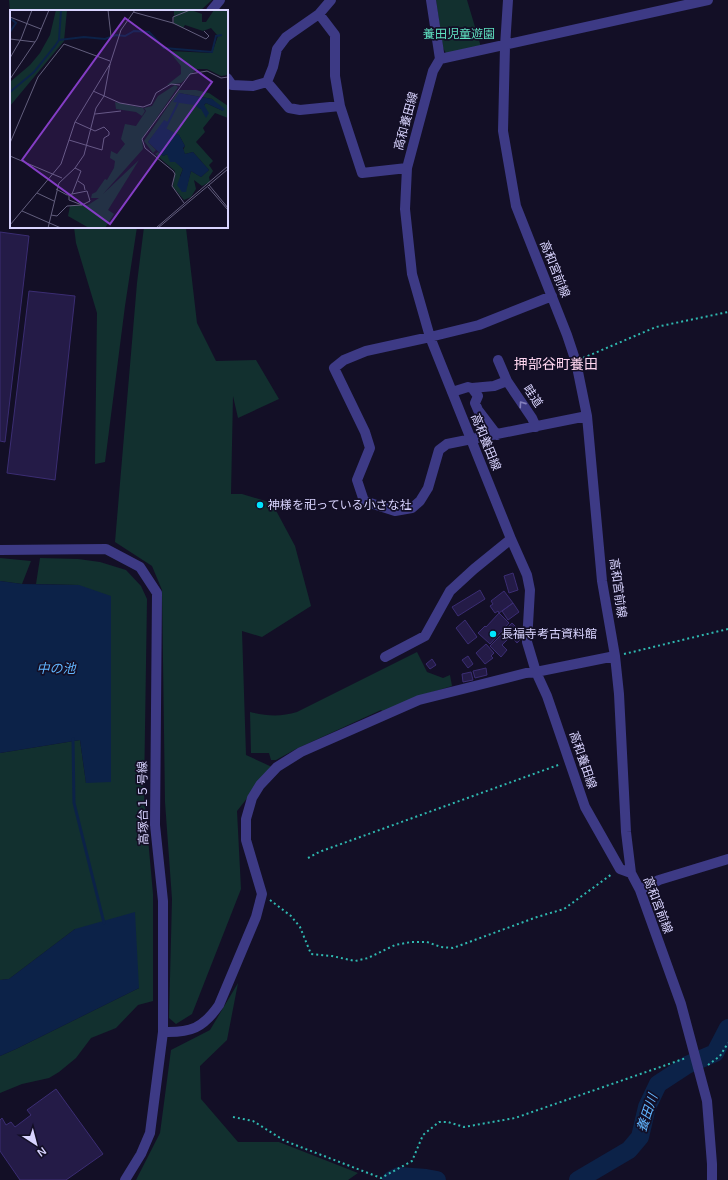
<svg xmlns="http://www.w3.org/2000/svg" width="728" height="1180" font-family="Helvetica,'Noto Sans JP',sans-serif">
	<rect width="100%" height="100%" fill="#130f26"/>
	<path fill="#12302f" d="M9,0H212L200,11H11V23Z
		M436,0H467L481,47L447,55L443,48Z
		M74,227H137L125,306L105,462L95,464L97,313L76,243Z
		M144,227H189L186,228L197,323L216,361L256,360L279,399L238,418L233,396L231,494H242L272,503L295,546L311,606L262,637L242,631L246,755L272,767L237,811L241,889L192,1014L176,1024L169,1018L172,899L165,802L162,590L152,566L115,542L137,283Z
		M0,558L31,561L22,584L0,581Z
		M40,558L78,559L100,562L126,570L141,586L147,599L144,794L153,894V1001L138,1005L116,1028L91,1038L76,1058L59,1072L49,1078L22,1084L0,1093V1056L16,1049L139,988L75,929L9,979L0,980V753L80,740L86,783L79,585L36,584Z
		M417,652L427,672L443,678L450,675L452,686L416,697L383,712L381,710L296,749L276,760H271L269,753H251L250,712C266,716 281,717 297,712Z
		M238,983L227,1040L200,1066L201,1099L238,1142H279L358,1173L348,1180H136L160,1133L171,1050L210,1030Z"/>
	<path fill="#0c2248" d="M0,581L22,584L79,585L111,596V782L86,783L80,740L0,753Z
		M135,912L139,988L16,1049L0,1056V980L9,979L75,929Z"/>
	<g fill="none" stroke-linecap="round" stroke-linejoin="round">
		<path stroke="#0c2248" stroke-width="3" d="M73,739L74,803L104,923"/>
		<path stroke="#0c2248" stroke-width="18" d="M391,1180L399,1176L426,1178L437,1180
			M578,1180L629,1150L640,1137L647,1107L658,1084L687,1065L715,1053L728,1028"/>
	</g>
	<path fill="#241b47" stroke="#3b2d73" d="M0,232L29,236L5,442L0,441Z
		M29,291L75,296L55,480L7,473Z
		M513,573L518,590L509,593L504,576Z
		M480,590L485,599L458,616L452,607Z
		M504,591L513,603L499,613L498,611L495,613L490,606L493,604L491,601Z
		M513,603L519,612L508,620L502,611Z
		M499,613L509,623L490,644L478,633L485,626L486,627Z
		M465,620L477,637L468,644L456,628Z
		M512,623L517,628L513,632L508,627Z
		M508,628L520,640L517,643L511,636L502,645L507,650L501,657L490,646Z
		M486,644L494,653L491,656L493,658L485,664L476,653Z
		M468,656L473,664L468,668L462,660Z
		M432,659L436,665L430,669L426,664Z
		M486,668L487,675L475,678L473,671Z
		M471,672L473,680L463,682L462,674Z
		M56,1089L103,1154L66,1180H20L0,1151V1120L2,1118L6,1125L11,1122L15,1127L31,1115L27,1110Z"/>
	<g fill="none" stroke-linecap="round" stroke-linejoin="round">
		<path stroke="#2fb8b0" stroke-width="2" stroke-dasharray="2 3" stroke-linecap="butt" d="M583,358L656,327L728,312
			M624,654L728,629
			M308,858L319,852L561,764
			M270,900L291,916L300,927L311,954L332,956L355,961L368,958L395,945L411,942H427L441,947L453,948L537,917L564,909L612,874
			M708,1065L720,1056L728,1043
			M233,1117L253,1121L285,1141L381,1178L412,1161L423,1135L439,1122H448L464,1127L515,1118L686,1058"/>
		<path stroke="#3d3a85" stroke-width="10" d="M431,0L440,59L433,71L407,168L405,209L412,274L430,337L511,539L527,575L530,590L527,642L536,672L547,696L585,807L620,869L631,873
			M508,0L505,46L503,131L516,206L567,335L576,362L587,416L602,581L615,656L619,694L626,832L631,873L640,890L681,1004L707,1101L712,1164V1180
			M211,11L220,0
			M319,14L335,35V76L340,106L362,173L407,168
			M440,59L708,0
			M227,78L232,85L253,86L267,82L273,67L277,49L286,37L319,14L331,0
			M267,82L289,108L300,110L340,106
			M552,296L479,325L430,337L366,351L344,360L334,368L365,432L370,448L357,480L364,501L395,511L412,508L420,501L428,488L439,450L447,444L587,416
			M507,381L532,418L536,427
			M452,392L468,387L472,388
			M497,435L478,410L475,403L478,396L472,388L494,386L507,381L498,360
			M0,550L106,549L140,567L157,593L155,825L163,901V1032L150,1133L141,1154L125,1180
			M385,657L425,636L450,591L474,569L511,539
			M640,890L659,880L728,859
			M163,1032C191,1033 203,1028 219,1005L256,917L262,894L246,840V819L252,798L260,785L277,767L301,752L419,700L526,673L536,672L615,656"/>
	</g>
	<defs><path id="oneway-chevron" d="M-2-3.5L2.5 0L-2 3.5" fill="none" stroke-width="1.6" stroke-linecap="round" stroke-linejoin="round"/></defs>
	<use stroke="#837fbc" href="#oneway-chevron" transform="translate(522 404) rotate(-125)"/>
	<g fill="#00e5ff" stroke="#130f26" stroke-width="1.5">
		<circle cx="260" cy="505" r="4"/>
		<circle cx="493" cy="634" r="4"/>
	</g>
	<g text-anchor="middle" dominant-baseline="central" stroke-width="3.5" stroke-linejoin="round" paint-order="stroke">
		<g font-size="12" fill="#5fe0c0" stroke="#130f26">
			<text x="459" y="34">養田児童遊園</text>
		</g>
		<g font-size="12" fill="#d9d4ff" stroke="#130f26">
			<text transform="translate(406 121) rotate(-75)">高和養田線</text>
			<text transform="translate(555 269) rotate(68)">高和宮前線</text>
			<text transform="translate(533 396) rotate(56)">畦道</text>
			<text transform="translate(486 442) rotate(68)">高和養田線</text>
			<text transform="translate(618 588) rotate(82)">高和宮前線</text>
			<text transform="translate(583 760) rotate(71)">高和養田線</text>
			<text transform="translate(143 803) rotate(-91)">高塚台１５号線</text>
			<text transform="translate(658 905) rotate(69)">高和宮前線</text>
		</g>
		<g font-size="12" fill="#d9d4ff" stroke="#130f26" text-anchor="start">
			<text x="268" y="505">神様を祀っている小さな社</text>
			<text x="501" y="634">長福寺考古資料館</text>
		</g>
		<g font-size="13" font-style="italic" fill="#62b6ff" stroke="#130f26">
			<text x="56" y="668">中の池</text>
			<text transform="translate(647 1113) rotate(-71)">養田川</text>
		</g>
		<g font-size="14" fill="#ffd6f0" stroke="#130f26">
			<text x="556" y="364">押部谷町養田</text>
		</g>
	</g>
	<g transform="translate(10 10)">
		<rect width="218" height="218" fill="#130f26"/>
		<path d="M46,0H57L54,31L0,96V72L20,55L30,43L40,25ZM164,0H181L192,4V12H196L204,0H218V65L211,66L197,59H187L171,73L157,75L171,64V56L159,41L202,43L208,26L201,18L193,21L175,15L173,18L164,13ZM165,75L168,77L132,129L133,139L93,184L129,150L98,200L104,204L95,218H79L58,206L60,196L78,195L89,188H81L82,184L86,182L95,169L97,170L104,158L105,151L100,148L101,141L107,144L115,134L111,129L115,114L126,116L136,101L134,98L142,96L148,86ZM169,80H186L199,83L218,96V108L205,103L193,118L195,122L186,132L203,151L199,155L203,161L199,167L200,172L192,176L184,170L186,179L181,187L174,190L163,177L165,161L145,144L148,142L153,146L157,144L173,159L170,166L177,176L181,161L191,167L199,160L183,142L175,144L173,140L175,136L169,125L154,118L155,110L138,132L146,140L143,143L134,131ZM169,83L202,89L213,101L196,93L191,99ZM105,92L133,98L135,101L132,106L126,102L106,99Z" fill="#12302f" fill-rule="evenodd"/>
		<path d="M169,83L202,89L215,99L213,101L196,93L194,95L199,103L196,108L191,99L184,95L163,92ZM154,110L158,112L155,118L169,125L175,136L173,138L175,144L183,142L199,160L191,167L181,161L176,182H172L167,175L173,159L165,152H160L157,144L153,146L138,132Z" fill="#0c2248"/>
		<path fill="none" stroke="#0c2248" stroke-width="2" d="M0,8L6,13L0,22M49,30L74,27L95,29L106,25L115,26L124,21L139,22L154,38L202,42L206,26L212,25M0,82L24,62L45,36L49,30L51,0M155,119L168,93"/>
		<path fill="none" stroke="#625e7d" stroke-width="1" d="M98,0L101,26M123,2L163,13L196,29L199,26L194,21M0,7L31,19M163,13V7L180,0M0,29L25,32M0,48L11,29L22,0M0,69L27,29L39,0M83,81L110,93L133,97L141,94L146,83L161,74L170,75M85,104L111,101M59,130L92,140L94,128L99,125V122L94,117L85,121L65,112M0,133L28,67L54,34L100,51M0,146L52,168M68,171L74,175L75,180M199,175L218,198M198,177L218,200M46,179L57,185L77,181L80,191L72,195L59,190V185M27,183L44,191M62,184L71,161L65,158M174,193L162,176L165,164L163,161L135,138L132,129L180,64L197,61L211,68L218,67M12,201L51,218M41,205L47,206L57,196L72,195M0,215L51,154L65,112L100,54L111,20L125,0M38,218L49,173L65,158L74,145L86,98L94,86L100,54M146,218L218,156M148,218L218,159"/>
		<path fill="#843dc5" fill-opacity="0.15" stroke="#843dc5" stroke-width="2" d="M115,8L202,72L100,214L12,150Z"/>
		<rect width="218" height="218" fill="none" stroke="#d9d4ff" stroke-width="2"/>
	</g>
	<g transform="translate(36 1144) rotate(144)" stroke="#130f26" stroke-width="3" paint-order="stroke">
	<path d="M0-3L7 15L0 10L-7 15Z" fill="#d9d4ff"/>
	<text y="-6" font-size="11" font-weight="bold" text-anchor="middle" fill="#d9d4ff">N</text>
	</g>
</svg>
